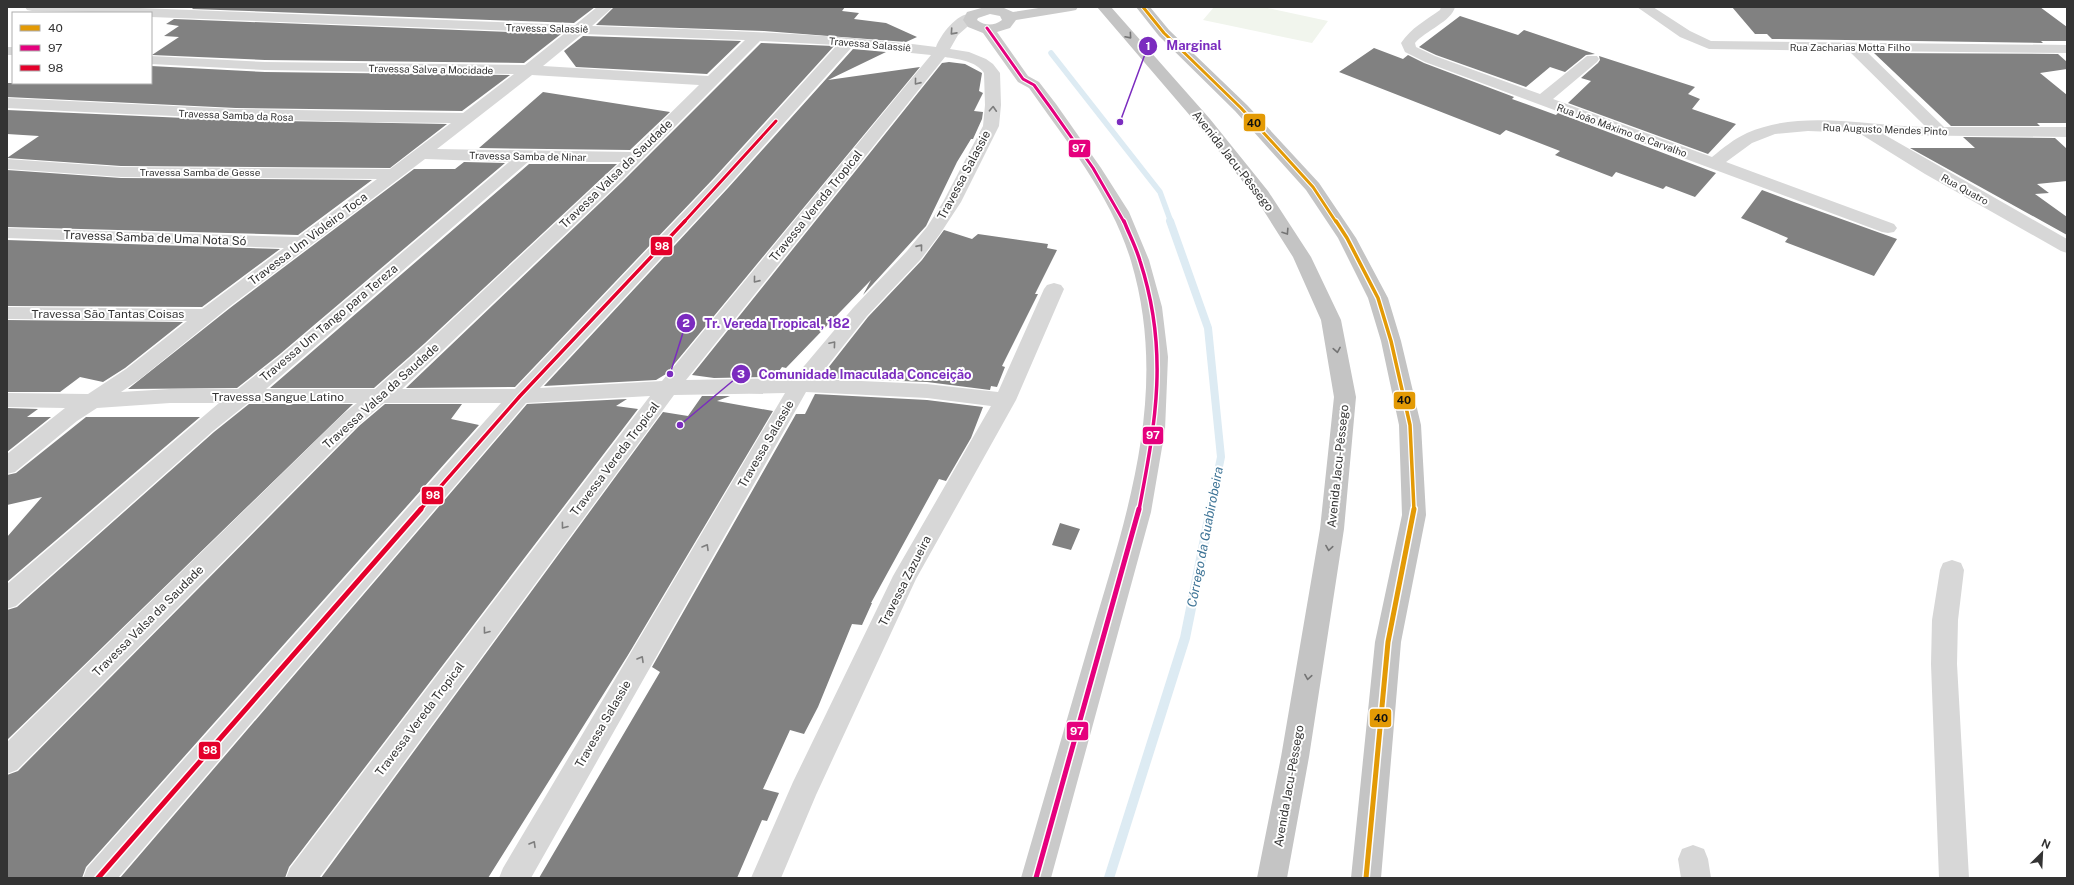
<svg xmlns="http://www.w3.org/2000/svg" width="2074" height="885" font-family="'Public Sans',sans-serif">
	<rect width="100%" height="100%" fill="#fff"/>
	<path fill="#f1f5ed" d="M1214,7H1263L1328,21L1312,43L1203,20Z"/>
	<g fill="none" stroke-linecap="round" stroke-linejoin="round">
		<path stroke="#ddebf3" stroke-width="5.5" d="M1051,53L1160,192L1171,222"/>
		<path stroke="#ddebf3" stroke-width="8" d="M1170,221L1208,328L1221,457L1210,510"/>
		<path stroke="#ddebf3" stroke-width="10" d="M1109,878L1185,638L1211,509"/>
	</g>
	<path fill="#818181" d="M194,7H595L574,23L192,9Z
		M614,7H845L842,11L859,13L854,19L886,23L917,37L906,42L764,31L596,25Z
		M1732,7H2040L2067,27V41H2041L2043,43L1772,39L1767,34H1755Z
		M1460,16L1518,35L1524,30L1595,54L1586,55L1565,72L1550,67L1526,87L1436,55L1419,47Z
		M174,19L561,34L524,63L265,60L152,55L179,37L164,36L179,26L166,24Z
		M583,36L741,41L707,74L576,67L564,51Z
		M761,43L834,46L714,178L515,387L406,388L622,182Z
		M1374,48L1403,59L1408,55L1424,63L1514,97L1512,99L1556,115L1558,113L1716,173L1695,197L1666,186L1663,189L1616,172L1612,177L1555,155L1560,151L1506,130L1500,135L1339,72Z
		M853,49L886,52L828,80L920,67L666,374L656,380L544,386L728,188Z
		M1874,53L2058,54L2067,62V69L2040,73L2067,95V123H2037L2040,126H1951Z
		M1599,56L1695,87L1688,94L1700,99L1692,109L1736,124L1708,154L1568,103L1591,81L1581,78L1598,63L1600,60Z
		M949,62L965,64L982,73L979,91L983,93L974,111L983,112L982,119L973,139H971L957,162L926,226L863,295L871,280L786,368L782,367L777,374L771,377L714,378L692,375L942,63Z
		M151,66L265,72L510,75L462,111L236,108L7,97V83H151Z
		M543,92L670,112L630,150L479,148Z
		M7,110L229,120L447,124L390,168L121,166L7,158L39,136L7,134Z
		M1963,137L2055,138L2067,149V181L2037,184L2049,193L2035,194L2067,217V235L1910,148H1975Z
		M464,162L505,163L280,354L237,388L128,389L230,308L414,169H455Z
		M529,164H617L425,343L374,388H270Z
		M7,170L121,178L372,180L298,235L7,227Z
		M1762,190L1794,202L1897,239L1874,276L1785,242L1788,238L1741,218Z
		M944,230L972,239L978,234L1048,244L1047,248L1057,250L1035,294H1038L1002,366L1005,367L997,387L991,386L990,390L927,382L823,378L828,368L868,317L922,260Z
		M7,240L280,249L202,307L7,306Z
		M7,320L183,322L125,368L103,382L80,377L60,392H7Z
		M815,394L927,400L983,407L971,438L946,481L939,479L871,603H872L862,625L852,624L818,707L804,734L790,730L763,789L779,793L767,821L762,820L737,878H539L660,672L652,667L796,414H805Z
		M702,396H730L717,401L773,411L628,655L488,878H321L663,412L688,416Z
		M627,399L616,406L638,409L289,867L285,878H120L527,404Z
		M249,404H353L7,740V610L17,607L214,432Z
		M385,404H462L451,419L479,425L86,867L82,878H7V775L18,771L359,426Z
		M7,408L38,409L27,417H51L7,452Z
		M86,417H200L7,582V537L42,497L7,505V475L16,473Z
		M1060,523L1080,529L1071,550L1052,545Z"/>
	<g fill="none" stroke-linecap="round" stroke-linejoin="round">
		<path fill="#d7d7d7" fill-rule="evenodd" d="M25,7H114L575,25L597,7H613L592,26C707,30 821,32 936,47C941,34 959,10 975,14L977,17L975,20L958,35L950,49L969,52L986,59L993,64L1000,73L1001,105L999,126L961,202L940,234L921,259L867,316L817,379L927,384L998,392L1044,289L1047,285L1054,283L1061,285L1064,289L1016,400L916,579L816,795L781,878H751L793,782L893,576L991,406L927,398L806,392L531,878H499L503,868L785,393L674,395L319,878H286L290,868L650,396L526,403L118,878H83L87,868L501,403H384L358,425L17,770L7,774V742L342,415L357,403H248L213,431L16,606L7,609V584L219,403H170L97,408L77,421L15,472L7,474V454L65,408L7,407V393L88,394L126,369L187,321L7,319V307L202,309L284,248L7,238V228L298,237L377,179L121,177L7,169V159L121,167L390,169L451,123C303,122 155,116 7,108V98L236,109L463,113L514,74L265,70L151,64V56L265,62L525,65L565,33L151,17V13L32,11L27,10ZM582,34L745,40L708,76L543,66ZM760,41L837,45L715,179L515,389H402L621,181ZM852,47L931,55L662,381L540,388L727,187ZM945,57C958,59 976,61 984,73L985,105L983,126L943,202L927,227L907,251L853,308L794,378L686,380ZM532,75L699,85L631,152L437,149ZM425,159L509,162L281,355L238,389H170L121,392L140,379L229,307ZM528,162H621L426,344L375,389H266Z
			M1441,7H1455C1452,21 1425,31 1415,43L1416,47L1435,56L1540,94L1587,56H1597L1599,59L1597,62L1553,99L1712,157C1723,148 1734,139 1747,133C1801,109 1868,126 1926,127L1849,51L1709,49L1680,37L1637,7H1653L1690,31L1711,41L2067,45V53L1866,51L1944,127H2067V137L1885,135L2067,239V253L2061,251L1925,174L1859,133L1808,131L1775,134L1752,143L1726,162L1894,224L1897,228L1894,232L1888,233L1882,232L1425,62L1405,52L1401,43C1411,28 1426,20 1440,10Z
			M7,47H13V55H7Z
			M1952,560L1961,563L1964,570L1958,620L1957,664L1969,878H1939L1931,664L1932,620L1940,570L1943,563Z
			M1693,845L1704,849L1708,859L1711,878H1681L1678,859L1682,849Z"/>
		<path fill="#cacaca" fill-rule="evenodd" d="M985,7L1004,8L1013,12L1045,7H1078L1076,10L1071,11L1016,20L1010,28L997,32L1028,76L1039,82L1056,104L1101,168L1129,212L1149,260L1162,307L1168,357L1165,430L1151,512L1051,878H1021C1044,799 1067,719 1090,640C1127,514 1170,392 1131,261C1112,197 1067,142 1029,88L1018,82L983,33L968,27L963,20L967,12ZM990,14L1000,16L1002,20C994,26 985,26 977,20L978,18Z"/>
		<path fill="#c4c4c4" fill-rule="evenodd" d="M1097,7H1111L1210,119L1268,191L1311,257L1341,320L1356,397L1344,529L1309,757L1287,878H1257L1281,757L1320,529L1334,397L1321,320L1293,257L1255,197L1198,125Z
			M1136,7H1150L1169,30L1247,105L1319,183L1356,238L1388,298L1401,341L1421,425L1426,515L1401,642L1381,878H1351L1375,642L1402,515L1399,425L1381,341L1368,298L1338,238L1306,190L1235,111L1159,36Z"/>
		<defs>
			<path id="bus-1-far2" d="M1143,7L1164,33L1241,108L1313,187L1336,222"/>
			<path id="bus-1-far1" d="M1336,221L1347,238L1378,298L1391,341L1410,425L1414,510"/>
			<path id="bus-1" d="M1366,878L1388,642L1414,509"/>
			<path id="bus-2-far2" d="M987,28L1023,79L1034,85L1050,107L1093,168L1124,222"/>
			<path id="bus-2-far1" d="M1124,221C1129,234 1136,247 1140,261C1169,350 1156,421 1139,510"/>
			<path id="bus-2" d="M1036,878L1139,509"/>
			<path id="bus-3-far2" d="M684,222L776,121"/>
			<path id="bus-3-far1" d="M420,510L520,396L685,221"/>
			<path id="bus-3" d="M98,878L421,509"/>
		</defs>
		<use href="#bus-1-far2" stroke="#fff" stroke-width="5"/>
		<use href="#bus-1-far1" stroke="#fff" stroke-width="6"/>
		<use href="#bus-1" stroke="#fff" stroke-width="8"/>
		<use href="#bus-2-far2" stroke="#fff" stroke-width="5"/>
		<use href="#bus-2-far1" stroke="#fff" stroke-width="6"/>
		<use href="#bus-2" stroke="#fff" stroke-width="8"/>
		<use href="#bus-3-far2" stroke="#fff" stroke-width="5"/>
		<use href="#bus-3-far1" stroke="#fff" stroke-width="6"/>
		<use href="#bus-3" stroke="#fff" stroke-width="8"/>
		<use href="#bus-1-far2" stroke="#e39a05" stroke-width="3"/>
		<use href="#bus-1-far1" stroke="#e39a05" stroke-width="3.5"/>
		<use href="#bus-1" stroke="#e39a05" stroke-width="5"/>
		<use href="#bus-2-far2" stroke="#e5007d" stroke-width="3"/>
		<use href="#bus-2-far1" stroke="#e5007d" stroke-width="3.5"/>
		<use href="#bus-2" stroke="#e5007d" stroke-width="5"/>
		<use href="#bus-3-far2" stroke="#e4002b" stroke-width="3"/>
		<use href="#bus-3-far1" stroke="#e4002b" stroke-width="3.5"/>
		<use href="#bus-3" stroke="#e4002b" stroke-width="5"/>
	</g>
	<defs><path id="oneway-chevron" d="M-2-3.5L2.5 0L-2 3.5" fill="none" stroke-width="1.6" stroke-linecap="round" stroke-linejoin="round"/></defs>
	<g stroke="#7d7d7d">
		<use href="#oneway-chevron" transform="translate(953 32) rotate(132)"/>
		<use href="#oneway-chevron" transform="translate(917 82) rotate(129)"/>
		<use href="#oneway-chevron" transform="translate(993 109) rotate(-87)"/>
		<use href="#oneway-chevron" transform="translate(920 247) rotate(-51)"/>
		<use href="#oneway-chevron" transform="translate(756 280) rotate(129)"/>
		<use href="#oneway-chevron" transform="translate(833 344) rotate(-50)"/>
		<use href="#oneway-chevron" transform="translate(564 526) rotate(127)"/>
		<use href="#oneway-chevron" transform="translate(706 547) rotate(-60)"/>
		<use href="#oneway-chevron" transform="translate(486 631) rotate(127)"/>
		<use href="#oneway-chevron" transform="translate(641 659) rotate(-60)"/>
		<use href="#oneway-chevron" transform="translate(533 844) rotate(-60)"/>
	</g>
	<g stroke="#747474">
		<use href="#oneway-chevron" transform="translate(1129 36) rotate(49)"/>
		<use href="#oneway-chevron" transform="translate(1286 232) rotate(57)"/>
		<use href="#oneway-chevron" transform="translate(1337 350) rotate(80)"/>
		<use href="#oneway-chevron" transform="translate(1329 548) rotate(99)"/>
		<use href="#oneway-chevron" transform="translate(1308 677) rotate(99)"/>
	</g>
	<g text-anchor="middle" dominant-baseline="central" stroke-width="4" stroke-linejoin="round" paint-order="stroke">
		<g font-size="10" fill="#333" stroke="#fff">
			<text transform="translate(547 28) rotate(1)">Travessa Salassiê</text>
			<text transform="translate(870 44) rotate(5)">Travessa Salassiê</text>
			<text x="1850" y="47">Rua Zacharias Motta Filho</text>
			<text transform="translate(431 69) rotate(1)">Travessa Salve a Mocidade</text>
			<text transform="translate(236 115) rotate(2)">Travessa Samba da Rosa</text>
			<text transform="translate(1885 129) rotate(2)">Rua Augusto Mendes Pinto</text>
			<text transform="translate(1622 130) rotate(20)">Rua João Máximo de Carvalho</text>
			<text transform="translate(528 156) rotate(1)">Travessa Samba de Ninar</text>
			<text x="200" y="172">Travessa Samba de Gesse</text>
			<text transform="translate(1965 189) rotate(29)">Rua Quatro</text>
		</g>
		<g font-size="12" fill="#333" stroke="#fff">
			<text transform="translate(1233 161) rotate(52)">Avenida Jacu-Pêssego</text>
			<text transform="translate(616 174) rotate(-44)">Travessa Valsa da Saudade</text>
			<text transform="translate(964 175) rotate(-62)">Travessa Salassie</text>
			<text transform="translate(816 206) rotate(-51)">Travessa Vereda Tropical</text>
			<text transform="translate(155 238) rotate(2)">Travessa Samba de Uma Nota Só</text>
			<text transform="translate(308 239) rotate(-37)">Travessa Um Violeiro Toca</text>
			<text x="108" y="314">Travessa São Tantas Coisas</text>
			<text transform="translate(329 323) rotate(-40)">Travessa Um Tango para Tereza</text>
			<text transform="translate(381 396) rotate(-42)">Travessa Valsa da Saudade</text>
			<text x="278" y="397">Travessa Sangue Latino</text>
			<text transform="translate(766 444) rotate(-60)">Travessa Salassie</text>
			<text transform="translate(615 459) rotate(-53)">Travessa Vereda Tropical</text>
			<text transform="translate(1338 466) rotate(-84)">Avenida Jacu-Pêssego</text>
			<text transform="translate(905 581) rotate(-63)">Travessa Zazueira</text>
			<text transform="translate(148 621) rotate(-45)">Travessa Valsa da Saudade</text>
			<text transform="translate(420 719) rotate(-53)">Travessa Vereda Tropical</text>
			<text transform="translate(603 724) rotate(-60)">Travessa Salassie</text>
			<text transform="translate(1289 786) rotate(-80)">Avenida Jacu-Pêssego</text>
		</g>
		<g font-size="13" font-style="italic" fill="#3f7597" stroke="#fff">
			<text transform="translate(1205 537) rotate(-79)">Córrego da Guabirobeira</text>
		</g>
	</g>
	<path fill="none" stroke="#7b2cbf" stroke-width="1.5" d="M1120 122L1148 46M670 374L686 323M680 425L741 374"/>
	<g fill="#7b2cbf" stroke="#fff" stroke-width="1.5">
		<circle cx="1120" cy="122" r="4"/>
		<circle cx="670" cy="374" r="4"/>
		<circle cx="680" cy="425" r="4"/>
		<circle cx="1148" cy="46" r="10"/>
		<circle cx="686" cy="323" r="10"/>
		<circle cx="741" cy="374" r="10"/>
	</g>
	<g font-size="12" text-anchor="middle" font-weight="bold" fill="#fff">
		<text x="1148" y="50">1</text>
		<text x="686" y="327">2</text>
		<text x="741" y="378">3</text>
	</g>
	<g font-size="13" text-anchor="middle" font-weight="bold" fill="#7b2cbf" stroke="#fff" stroke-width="4" stroke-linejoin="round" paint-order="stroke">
		<text x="1194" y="50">Marginal</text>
		<text x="777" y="328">Tr. Vereda Tropical, 182</text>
		<text x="865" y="379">Comunidade Imaculada Conceição</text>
	</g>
	<g stroke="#fff" stroke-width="1.5">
		<rect x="1243" y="113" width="23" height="19" rx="4" fill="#e39a05"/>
		<rect x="1068" y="139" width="23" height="19" rx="4" fill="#e5007d"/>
		<rect x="650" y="236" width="23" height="20" rx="4" fill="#e4002b"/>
		<rect x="1393" y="391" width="23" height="19" rx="4" fill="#e39a05"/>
		<rect x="1142" y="426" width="22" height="19" rx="4" fill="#e5007d"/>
		<rect x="421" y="486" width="23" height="19" rx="4" fill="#e4002b"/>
		<rect x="1369" y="708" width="23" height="20" rx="4" fill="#e39a05"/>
		<rect x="1066" y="721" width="23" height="20" rx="4" fill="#e5007d"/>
		<rect x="198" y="741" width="23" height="19" rx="4" fill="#e4002b"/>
	</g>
	<g font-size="11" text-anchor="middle" font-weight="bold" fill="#fff">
		<text x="1079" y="152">97</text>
		<text x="662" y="250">98</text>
		<text x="1153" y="439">97</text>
		<text x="433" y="499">98</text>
		<text x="1077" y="735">97</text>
		<text x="210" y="754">98</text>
	</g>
	<g font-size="11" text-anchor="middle" font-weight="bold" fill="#111">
		<text x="1254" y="127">40</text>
		<text x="1404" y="404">40</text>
		<text x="1381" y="722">40</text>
	</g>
	<rect width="2074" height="885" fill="none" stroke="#333333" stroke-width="16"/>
	<rect x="12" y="12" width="140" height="72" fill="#ffffff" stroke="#adadad"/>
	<rect x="20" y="25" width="20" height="6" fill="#e39a05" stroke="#adadad"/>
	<text x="48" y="32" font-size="12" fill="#333333">40</text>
	<rect x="20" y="45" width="20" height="6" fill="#e5007d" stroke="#adadad"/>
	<text x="48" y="52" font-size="12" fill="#333333">97</text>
	<rect x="20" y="65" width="20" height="6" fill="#e4002b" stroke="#adadad"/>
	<text x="48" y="72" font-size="12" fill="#333333">98</text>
	<g transform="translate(2042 853) rotate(24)" stroke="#ffffff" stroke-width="3" paint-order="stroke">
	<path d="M0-3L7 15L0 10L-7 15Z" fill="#333333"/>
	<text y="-6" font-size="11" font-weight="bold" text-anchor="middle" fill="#333333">N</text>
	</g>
</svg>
